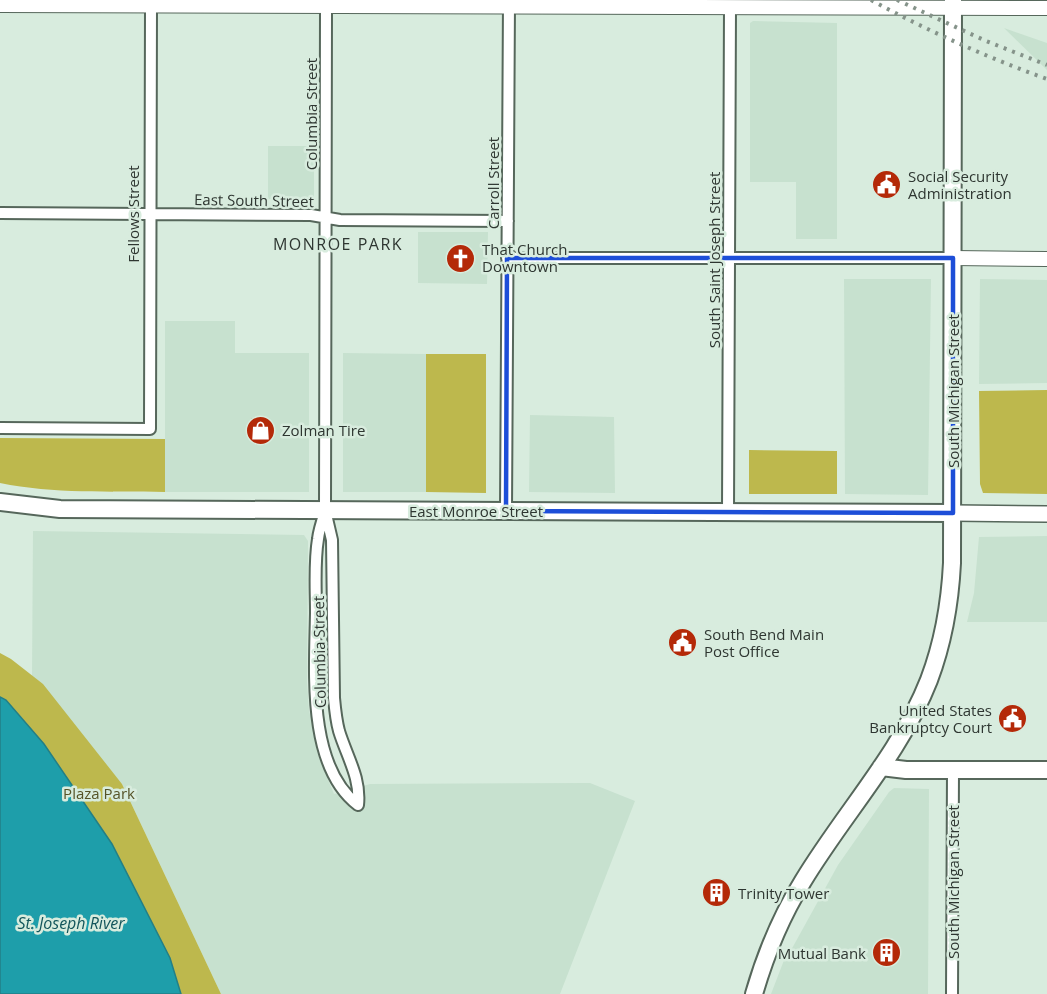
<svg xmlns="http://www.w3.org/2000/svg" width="1047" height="994" font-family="'Open Sans',sans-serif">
	<rect width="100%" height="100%" fill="#d8ecde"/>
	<path fill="#c7e1cf" d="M753,21L837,23V239H796V182H750V23Z
		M1004,28L1047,43V70Z
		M268,146H314V199H268Z
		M418,232H488L487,284L418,283Z
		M844,279H931L928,495L845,494Z
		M980,279L1047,280V383L979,384Z
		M165,321H235V353H309V492H165Z
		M343,353L426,354V492H343Z
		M530,415L614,417L615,493L529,492Z
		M33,531L304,535L308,541L307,682L309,710L318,755L334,794L370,784L590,783L635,801L560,994H221L122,784L32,676Z
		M1047,536V622H967L974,593L979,537Z
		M894,788L929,789L928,994H771L786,955L790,952L838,865L889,792Z"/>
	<path fill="#bdb84d" d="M426,354H486V493L426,492Z
		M1047,390V494L983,493L980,484L979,391Z
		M0,438L165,439V492C109,491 54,494 0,483Z
		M749,450L837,451V494H749Z
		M0,653L11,659L43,684L122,784L221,994H176L0,702Z"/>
	<path fill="#1e9eaa" stroke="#237f86" stroke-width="1.5" d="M0,697L6,700L44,744L112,844L170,958L181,994H0Z"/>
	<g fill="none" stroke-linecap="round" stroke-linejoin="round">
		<defs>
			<path id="minor" d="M326,7L325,510L332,540L334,698C335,709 336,720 339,731C347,757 361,778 358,805
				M0,213L311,215L340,220L508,221
				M507,258H953
				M0,428L150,429L151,6
				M506,511L509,1
				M325,512C322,521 319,530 318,539C314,563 316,589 316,613C315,672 307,766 358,805
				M728,512L730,7
				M952,994L953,770"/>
			<path id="tertiary" d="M0,5L1047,8
				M953,258L1047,259"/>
			<path id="secondary" d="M953,513L1047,514"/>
			<path id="primary" d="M0,502L60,509L953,513
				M881,767L906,770H1047
				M754,994C765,956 782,915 803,881C844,813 900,754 929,680C943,643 950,603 952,563L953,0"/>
		</defs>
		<use href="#minor" stroke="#56675b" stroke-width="14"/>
		<use href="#tertiary" stroke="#56675b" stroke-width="16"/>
		<use href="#secondary" stroke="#56675b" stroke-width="18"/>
		<use href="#primary" stroke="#56675b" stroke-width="20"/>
		<use href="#minor" stroke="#fff" stroke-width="10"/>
		<use href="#tertiary" stroke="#fff" stroke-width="14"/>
		<use href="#secondary" stroke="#fff" stroke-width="15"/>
		<use href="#primary" stroke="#fff" stroke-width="16"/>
		<path stroke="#85938a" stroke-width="4" stroke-dasharray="3 6" stroke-linecap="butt" d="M871,0C928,31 986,57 1047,79
			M897,0L986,41L1047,65"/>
	</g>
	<path fill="none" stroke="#1d4ed8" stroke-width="4.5" stroke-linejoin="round" d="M507,258H953V513L506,511Z"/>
	<defs>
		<symbol id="civic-disc" viewBox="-11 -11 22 22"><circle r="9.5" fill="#b42908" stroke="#d8ecde"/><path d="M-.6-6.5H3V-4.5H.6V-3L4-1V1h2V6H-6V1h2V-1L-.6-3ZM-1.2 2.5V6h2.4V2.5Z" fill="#fff"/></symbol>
		<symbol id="church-disc" viewBox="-11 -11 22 22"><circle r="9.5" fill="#b42908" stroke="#d8ecde"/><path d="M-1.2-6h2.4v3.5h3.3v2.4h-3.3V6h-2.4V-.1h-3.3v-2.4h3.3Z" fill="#fff"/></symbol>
		<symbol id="shop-disc" viewBox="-11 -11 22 22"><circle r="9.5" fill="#b42908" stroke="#d8ecde"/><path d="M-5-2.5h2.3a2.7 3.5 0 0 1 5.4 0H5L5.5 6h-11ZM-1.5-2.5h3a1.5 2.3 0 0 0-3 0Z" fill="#fff"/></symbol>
		<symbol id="building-disc" viewBox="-11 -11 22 22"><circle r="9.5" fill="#b42908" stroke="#d8ecde"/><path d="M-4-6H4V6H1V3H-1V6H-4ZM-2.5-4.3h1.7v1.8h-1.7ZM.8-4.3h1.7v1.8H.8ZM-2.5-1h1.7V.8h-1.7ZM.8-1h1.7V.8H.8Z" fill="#fff"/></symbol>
	</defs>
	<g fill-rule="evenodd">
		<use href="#civic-disc" x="870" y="168" width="33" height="33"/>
		<use href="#church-disc" x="444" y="242" width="33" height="33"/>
		<use href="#shop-disc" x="244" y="414" width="33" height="33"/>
		<use href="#civic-disc" x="666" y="626" width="33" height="33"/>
		<use href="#civic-disc" x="996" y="702" width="33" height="33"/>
		<use href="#building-disc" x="700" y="876" width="33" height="33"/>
		<use href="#building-disc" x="870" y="936" width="33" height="33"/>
	</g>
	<g text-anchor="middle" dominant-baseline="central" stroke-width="5" stroke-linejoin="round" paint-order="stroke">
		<g font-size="15" fill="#2e3631" stroke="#d8ecde">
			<text transform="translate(311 114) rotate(-90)">Columbia Street</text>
			<text transform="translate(493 183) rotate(-90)">Carroll Street</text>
			<text transform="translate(254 200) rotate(1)">East South Street</text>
			<text transform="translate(133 214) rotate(-90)">Fellows Street</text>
			<text transform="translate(714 260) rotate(-90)">South Saint Joseph Street</text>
			<text transform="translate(953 391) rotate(-90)">South Michigan Street</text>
			<text x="476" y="511">East Monroe Street</text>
			<text transform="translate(319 652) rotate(-91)">Columbia Street</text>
			<text transform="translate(953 882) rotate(-90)">South Michigan Street</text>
		</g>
		<g font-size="15" fill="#2e3631" stroke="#d8ecde" text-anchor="start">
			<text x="908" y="176">Social Security<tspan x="908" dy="17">Administration</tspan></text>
			<text x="482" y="249">That Church<tspan x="482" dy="17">Downtown</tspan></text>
			<text x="282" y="430">Zolman Tire</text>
			<text x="704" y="634">South Bend Main<tspan x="704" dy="17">Post Office</tspan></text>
			<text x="992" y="710" text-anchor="end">United States<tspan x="992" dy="17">Bankruptcy Court</tspan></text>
			<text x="738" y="893">Trinity Tower</text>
			<text x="866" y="953" text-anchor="end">Mutual Bank</text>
		</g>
		<g font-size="15" fill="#555327" stroke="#d8ecde">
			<text x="99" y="793">Plaza Park</text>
		</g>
		<g font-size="16" letter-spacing="1.5" fill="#2e3631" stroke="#d8ecde">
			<text x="338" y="244">MONROE PARK</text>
		</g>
		<g font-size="16" font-style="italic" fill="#12555b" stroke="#d8ecde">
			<text x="71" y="923">St. Joseph River</text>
		</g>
	</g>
</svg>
